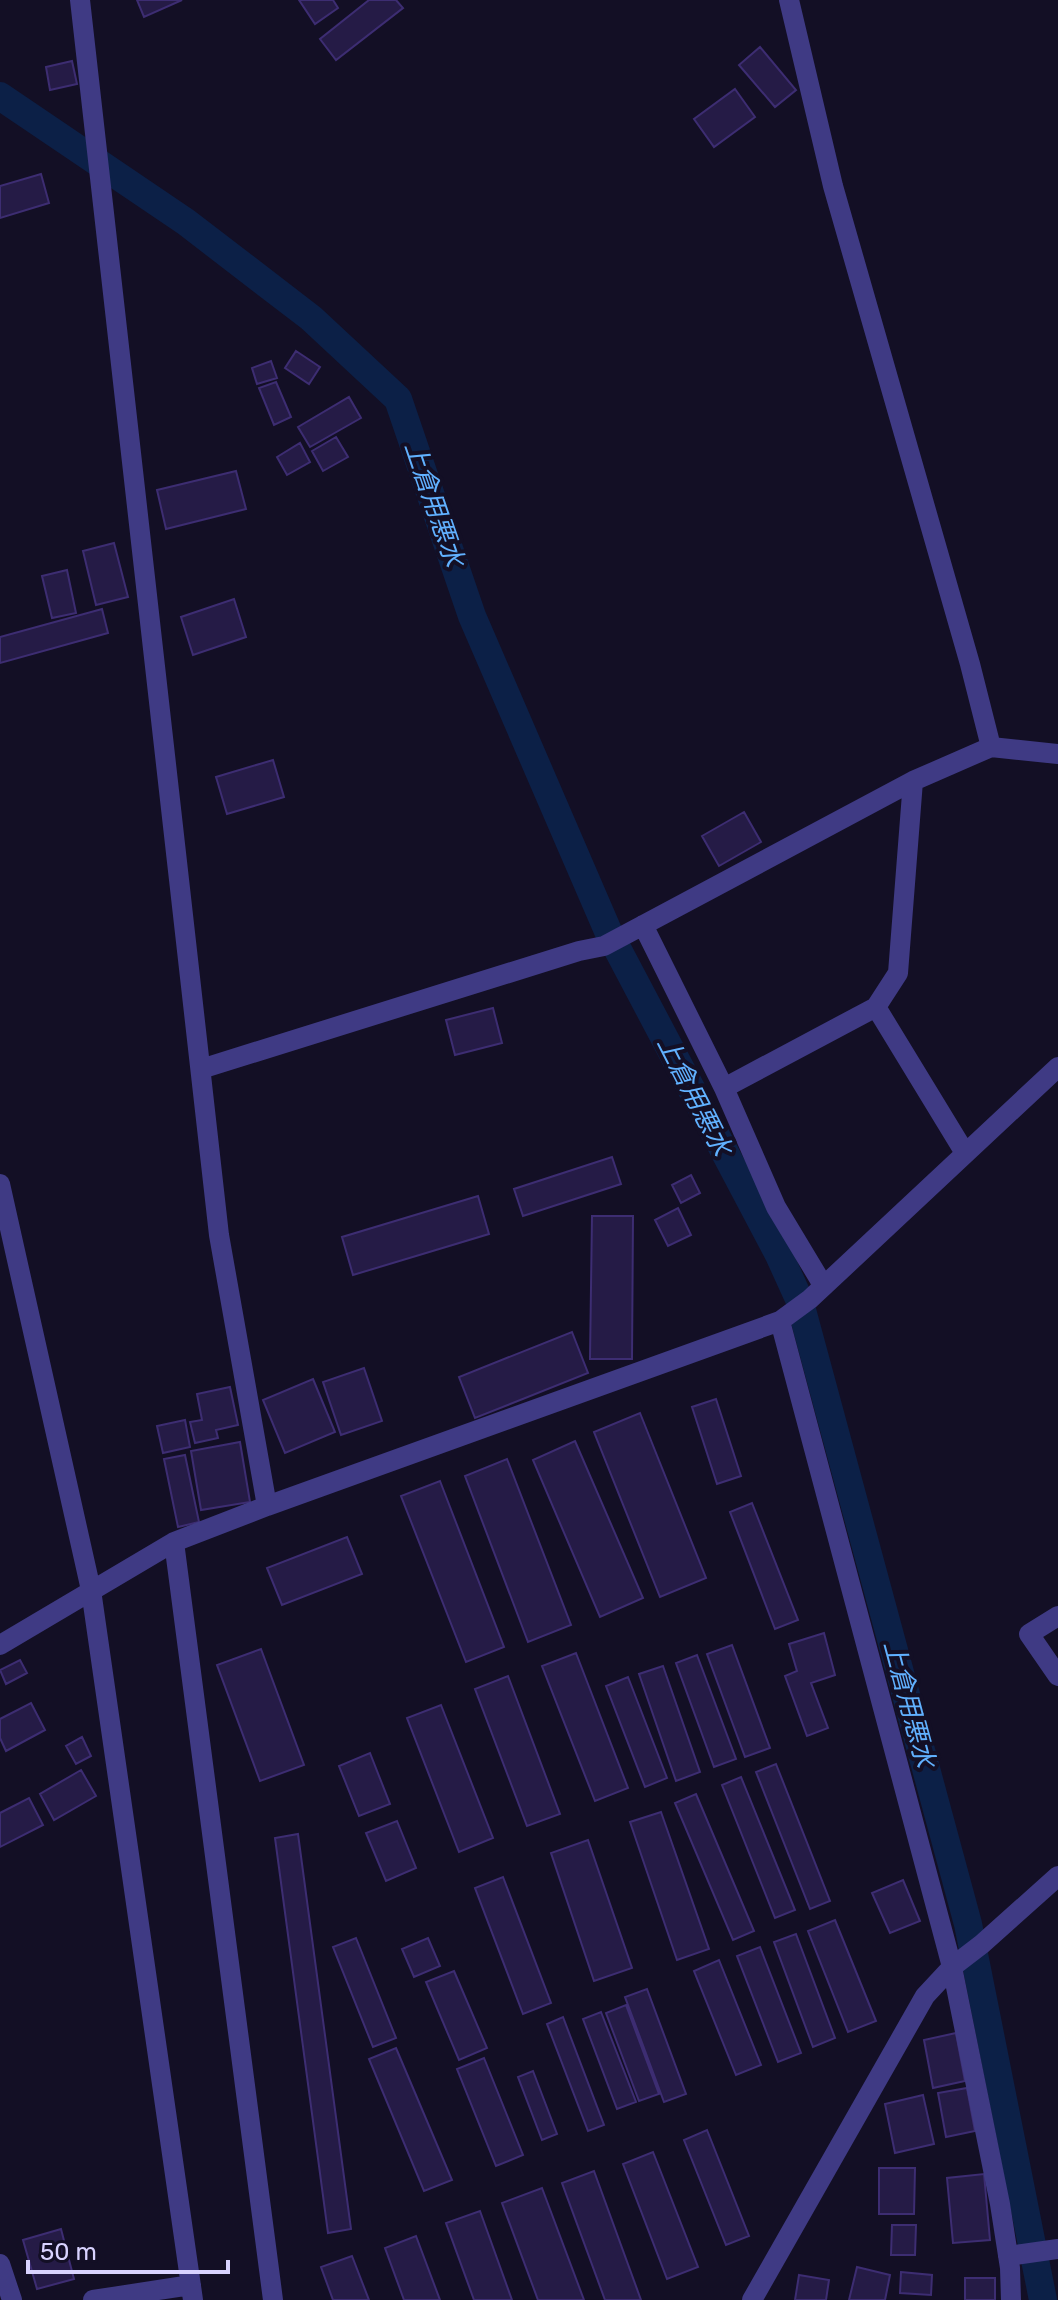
<svg xmlns="http://www.w3.org/2000/svg" width="1058" height="2300" font-family="Rubik,'Noto Sans JP',sans-serif">
	<rect width="100%" height="100%" fill="#130f25"/>
	<g fill="none" stroke-linecap="round" stroke-linejoin="round">
		<path stroke="#0c2047" stroke-width="28" d="M0,96L186,222L311,318L398,399L472,616L608,931L779,1255L799,1299L968,1924L1043,2300"/>
	</g>
	<path fill="#251b46" stroke="#3d2d72" stroke-width="2" d="M137,0H182L144,17Z
		M299,0H333L338,8L315,24Z
		M369,0H396L403,8L336,60L320,39Z
		M760,47L796,90L775,107L739,65Z
		M72,61L77,84L50,90L46,67Z
		M735,89L755,117L714,147L694,119Z
		M41,174L49,203L0,218V186Z
		M296,351L320,367L309,384L285,368Z
		M271,361L277,378L257,384L252,368Z
		M276,382L291,417L274,425L259,388Z
		M349,397L361,418L310,447L298,427Z
		M336,437L348,457L323,471L312,451Z
		M300,443L310,462L287,475L277,457Z
		M236,471L246,509L166,529L157,490Z
		M114,543L128,597L96,605L83,551Z
		M67,570L76,613L52,618L42,576Z
		M234,599L246,637L193,655L181,617Z
		M102,609L108,633L0,663V637Z
		M273,760L284,797L227,814L216,777Z
		M744,812L761,842L719,866L702,836Z
		M493,1008L502,1043L455,1055L446,1020Z
		M612,1157L621,1184L523,1216L514,1189Z
		M691,1175L700,1193L681,1203L672,1185Z
		M478,1196L489,1234L353,1275L342,1237Z
		M678,1208L691,1235L668,1246L655,1220Z
		M592,1216H633L632,1359H590Z
		M572,1332L588,1373L475,1418L459,1377Z
		M364,1368L382,1421L341,1435L323,1382Z
		M313,1379L335,1432L285,1453L263,1400Z
		M230,1387L238,1425L216,1430L218,1438L195,1443L190,1422L202,1420L197,1394Z
		M716,1399L741,1476L717,1484L692,1407Z
		M640,1413L706,1578L660,1597L594,1432Z
		M185,1420L190,1447L163,1453L157,1426Z
		M575,1441L643,1598L600,1617L533,1460Z
		M240,1442L250,1502L201,1510L191,1451Z
		M185,1455L199,1522L178,1527L164,1459Z
		M507,1459L571,1625L528,1642L465,1476Z
		M440,1481L504,1647L466,1662L401,1496Z
		M752,1503L798,1620L775,1629L730,1512Z
		M347,1537L362,1574L282,1605L267,1568Z
		M824,1633L835,1675L811,1683L828,1728L807,1736L785,1676L797,1671L789,1644Z
		M732,1645L770,1748L745,1757L707,1654Z
		M261,1649L304,1765L260,1781L217,1665Z
		M576,1653L628,1788L595,1801L542,1666Z
		M697,1655L736,1759L714,1767L676,1663Z
		M20,1660L27,1673L6,1684L0,1670Z
		M663,1666L700,1772L676,1781L639,1674Z
		M508,1676L560,1814L527,1826L475,1689Z
		M628,1677L667,1778L645,1787L606,1686Z
		M31,1703L45,1730L6,1751L0,1738V1719Z
		M441,1705L493,1838L459,1852L407,1718Z
		M82,1737L91,1756L76,1764L66,1746Z
		M370,1753L390,1804L359,1816L339,1766Z
		M776,1764L830,1901L810,1909L756,1772Z
		M81,1770L96,1796L54,1820L40,1794Z
		M741,1777L795,1910L775,1918L722,1785Z
		M696,1794L754,1931L733,1940L675,1803Z
		M29,1798L43,1825L0,1847V1813Z
		M661,1812L709,1949L677,1960L630,1822Z
		M397,1821L416,1868L386,1881L366,1833Z
		M298,1834L351,2229L328,2233L275,1838Z
		M588,1840L632,1968L594,1981L551,1853Z
		M503,1877L551,2003L523,2014L475,1888Z
		M903,1880L920,1921L890,1933L872,1893Z
		M835,1920L876,2021L848,2032L808,1931Z
		M796,1934L835,2038L813,2047L774,1942Z
		M356,1938L396,2038L373,2047L333,1947Z
		M428,1938L440,1966L414,1977L402,1949Z
		M760,1947L801,2053L778,2062L737,1956Z
		M719,1960L761,2065L736,2075L694,1971Z
		M454,1971L487,2048L459,2060L426,1982Z
		M647,1989L686,2094L664,2102L625,1997Z
		M626,2005L659,2094L639,2101L606,2013Z
		M601,2012L636,2102L617,2109L583,2019Z
		M563,2017L604,2125L588,2131L547,2024Z
		M956,2033L965,2081L933,2088L924,2040Z
		M396,2048L452,2180L424,2191L369,2059Z
		M484,2058L523,2155L496,2166L457,2069Z
		M533,2071L557,2134L542,2140L518,2077Z
		M967,2088L975,2131L946,2137L938,2093Z
		M923,2095L934,2144L895,2153L885,2104Z
		M707,2130L749,2236L726,2245L684,2140Z
		M653,2152L698,2267L667,2279L623,2164Z
		M879,2168H915L914,2214H879Z
		M594,2171L641,2300H605L562,2183Z
		M984,2174L990,2240L953,2243L947,2178Z
		M542,2188L584,2300H538L502,2203Z
		M480,2211L512,2300H474L446,2223Z
		M892,2225H916L915,2255H891Z
		M61,2229L74,2279L37,2289L23,2240Z
		M416,2236L440,2300H404L385,2248Z
		M352,2256L369,2300H333L321,2267Z
		M857,2267L890,2275L885,2300H849Z
		M901,2272L932,2275L931,2295L900,2293Z
		M799,2275L829,2280L826,2300H795Z
		M965,2278H995V2300H965Z"/>
	<g fill="none" stroke-linecap="round" stroke-linejoin="round">
		<path stroke="#3f3a84" stroke-width="20" d="M80,0L219,1235L267,1506
			M789,0L833,186L970,664L991,747
			M913,781L898,973L876,1007L965,1153
			M643,925L724,1088L776,1207L823,1285
			M201,1069L579,951L604,946L913,781L991,747L1058,754
			M724,1088L876,1007
			M0,1184L91,1590L193,2300
			M780,1321L952,1967L1000,2204L1010,2268L1011,2300
			M174,1542L273,2300
			M1058,1616L1029,1634L1058,1676
			M0,1645L174,1542L267,1506L780,1321L810,1299L1058,1067
			M1008,2256L1058,2249
			M0,2264L12,2300
			M93,2300L191,2285
			M752,2300L925,1996L952,1967L982,1944L1058,1876"/>
	</g>
	<g text-anchor="middle" dominant-baseline="central" stroke-width="8" stroke-linejoin="round" paint-order="stroke">
		<g font-size="26" font-style="italic" fill="#61b1ff" stroke="#130f25">
			<text transform="translate(434 504) rotate(71)">上倉用悪水</text>
			<text transform="translate(694 1096) rotate(63)">上倉用悪水</text>
			<text transform="translate(909 1704) rotate(75)">上倉用悪水</text>
		</g>
	</g>
	<path d="M28 2260v12h200v-12" fill="none" stroke="#d9d3ff" stroke-width="4"/>
	<text x="40" y="2260" font-size="24" fill="#d9d3ff" stroke="#130f25" stroke-width="6" paint-order="stroke">50 m</text>
</svg>
